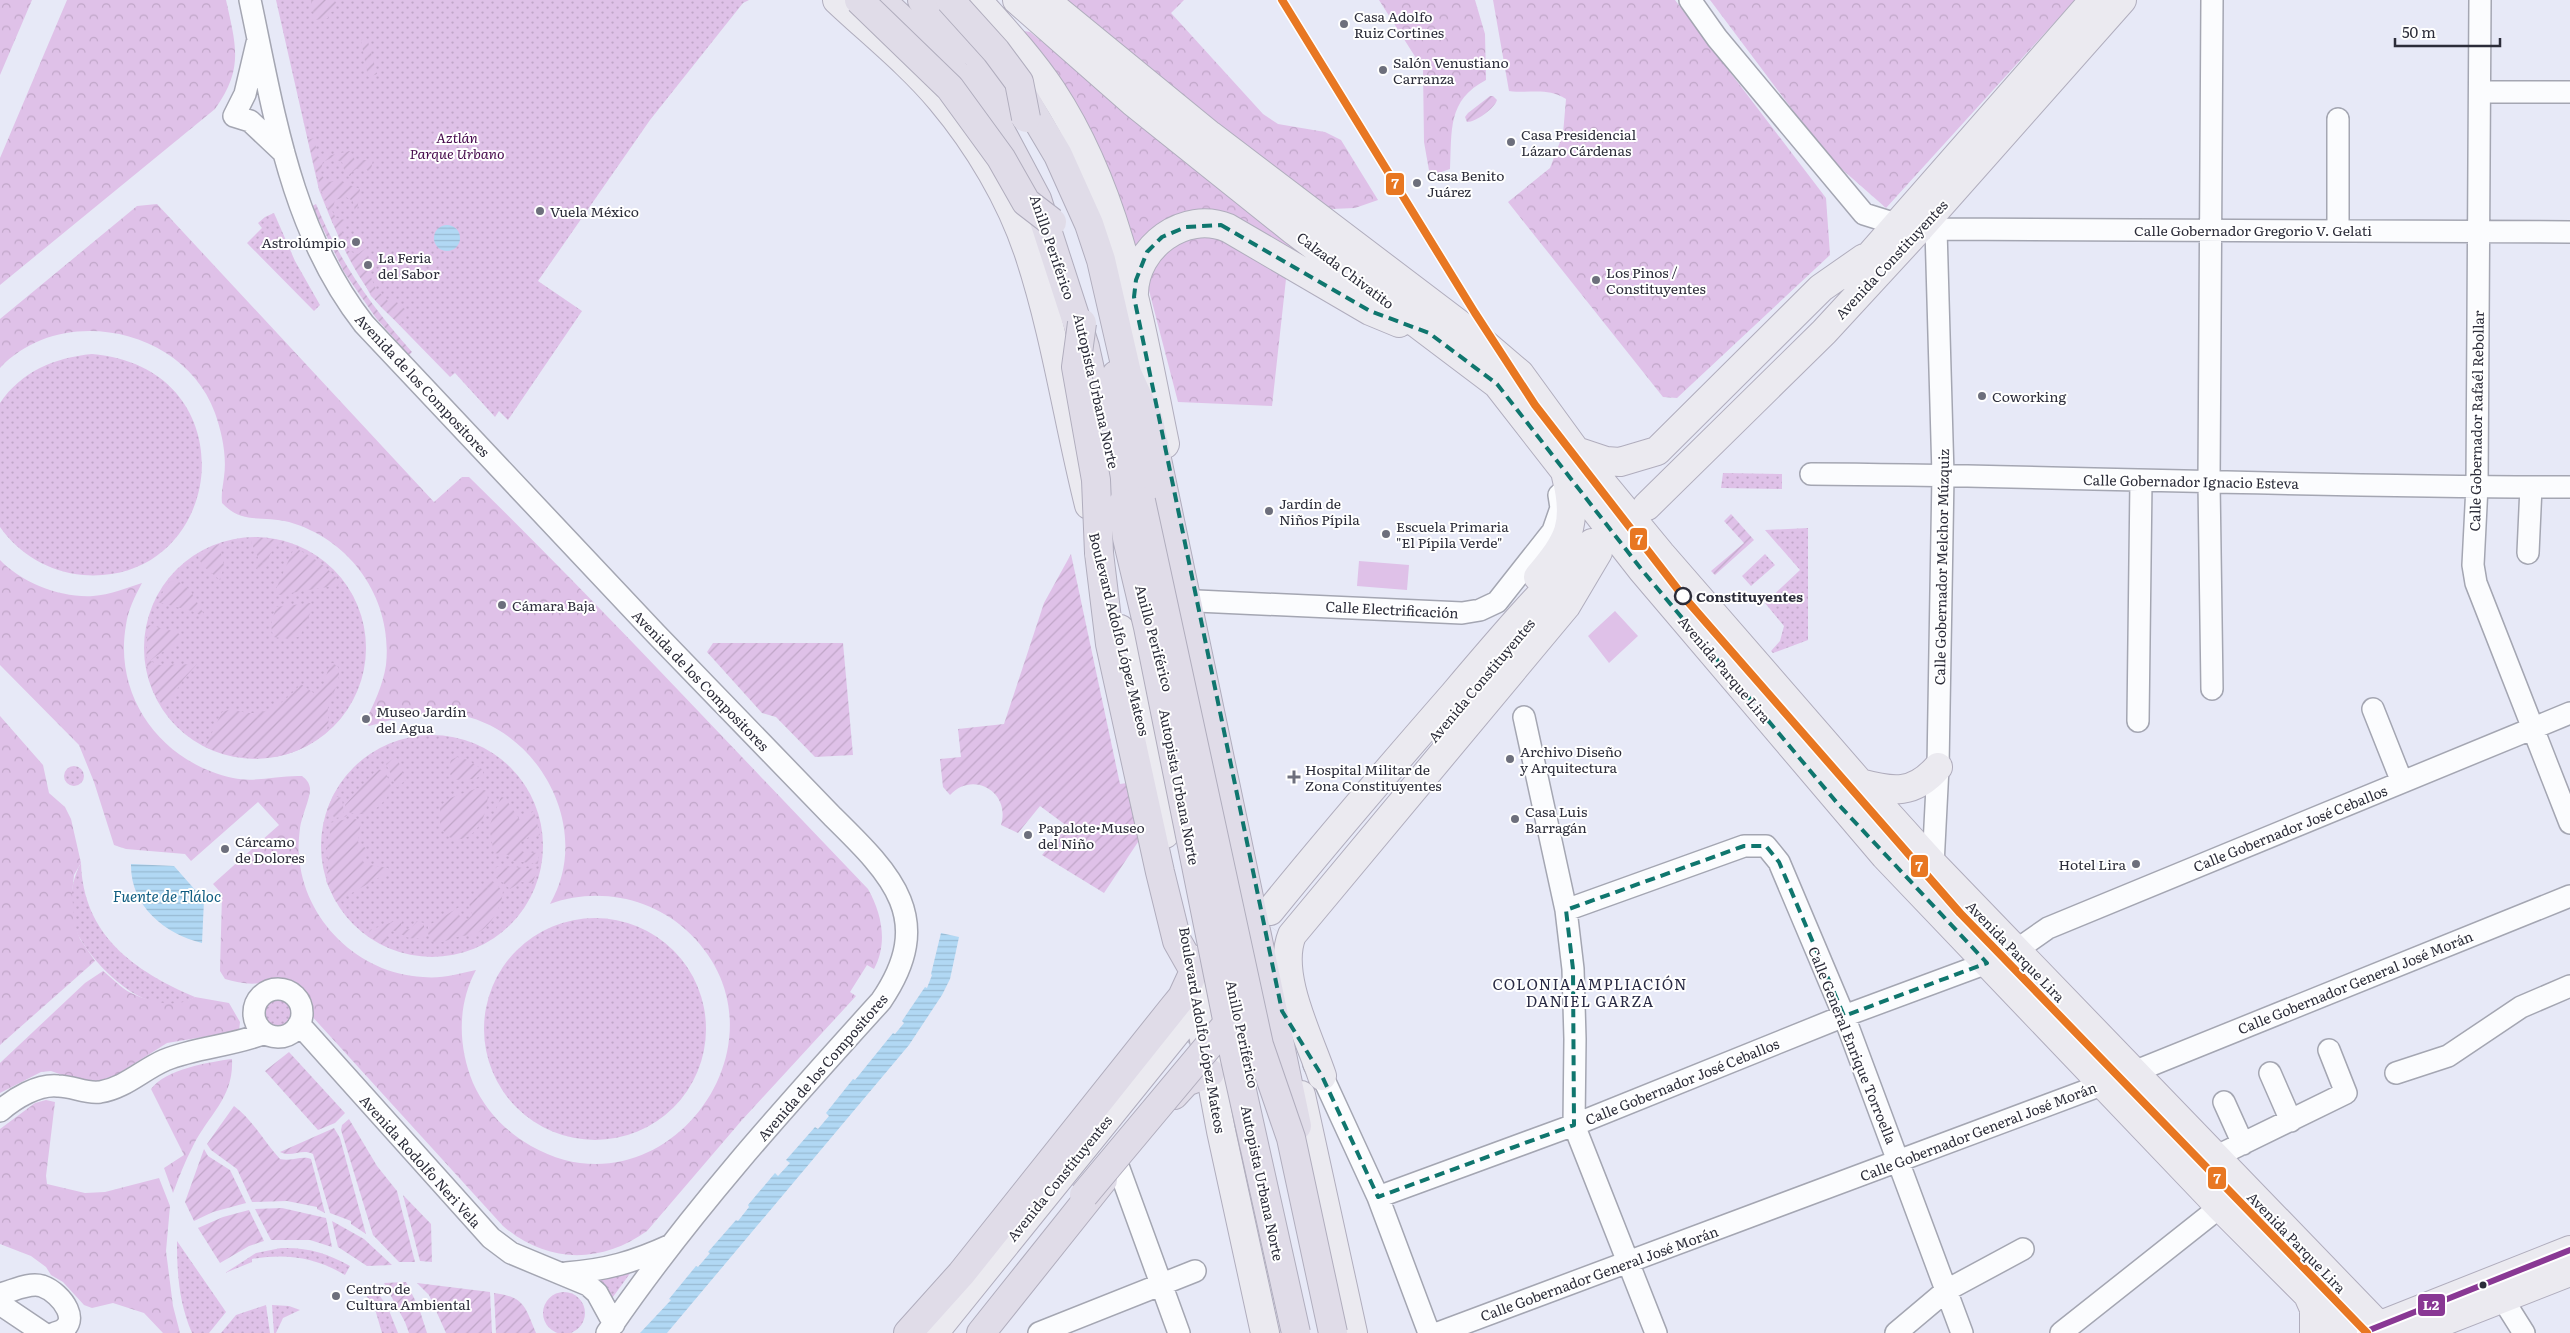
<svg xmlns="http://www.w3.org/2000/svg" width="2570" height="1333" font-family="Literata,serif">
	<defs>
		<pattern id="grass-dots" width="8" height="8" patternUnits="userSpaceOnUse" patternTransform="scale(1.25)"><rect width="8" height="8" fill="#dfc1e8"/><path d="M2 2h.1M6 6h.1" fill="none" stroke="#c0a6c8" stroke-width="1.8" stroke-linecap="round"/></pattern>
		<pattern id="forest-crowns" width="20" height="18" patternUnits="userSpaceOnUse" patternTransform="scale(1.25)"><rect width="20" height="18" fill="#dfc1e8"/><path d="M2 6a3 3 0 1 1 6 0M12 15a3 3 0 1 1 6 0" fill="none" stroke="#c0a6c8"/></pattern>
		<pattern id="garden-furrows" width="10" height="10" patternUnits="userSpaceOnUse" patternTransform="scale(1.25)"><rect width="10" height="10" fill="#dfc1e8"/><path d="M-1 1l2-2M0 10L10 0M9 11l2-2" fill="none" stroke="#c0a6c8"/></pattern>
		<pattern id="water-rules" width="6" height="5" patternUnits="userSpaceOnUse" patternTransform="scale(1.25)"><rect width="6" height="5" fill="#b1d8f4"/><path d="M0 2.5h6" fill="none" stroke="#98bad2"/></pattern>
	</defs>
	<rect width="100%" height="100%" fill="#e7e9f7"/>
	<path fill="url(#grass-dots)" d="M276,0H749L743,3L650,120L538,281L582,311L508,420L499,411L495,417L455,373L450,377L371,296L332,222L319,190Z
		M274,213L295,261L320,305L314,311L247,243L262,228L258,223L265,217Z
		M92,354C253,368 226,586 83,575C49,572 19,554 0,527V403C22,371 54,358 92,354Z
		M1723,473L1782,474V489L1721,488Z
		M1808,528V640L1773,653L1771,651L1780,641L1784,626L1765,603L1800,570L1765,530Z
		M144 648a111 111 0 1 1 222 0a111 111 0 1 1-222 0Z
		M1765,554L1775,565L1751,586L1742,576Z
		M321 846a111 111 0 1 1 222 0a111 111 0 1 1-222 0Z
		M64 776a10 10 0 1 1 20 0a10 10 0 1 1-20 0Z
		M81,863C83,935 134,971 195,997C155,1025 100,972 81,940C67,918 69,884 81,863Z
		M484 1029a111 111 0 1 1 222 0a111 111 0 1 1-222 0Z
		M263 1011a15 15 0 1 1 30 0a15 15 0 1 1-30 0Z
		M177,1241L226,1312L209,1333H192C179,1303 177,1274 177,1241Z
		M281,1248C307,1247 327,1253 350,1266L345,1275C315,1257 286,1253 252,1259V1262L225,1273L256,1253Z
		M634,1268L610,1301L596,1278Z
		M372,1284L388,1308L398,1333H382L375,1309L364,1292Z
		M543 1313a21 21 0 1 1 42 0a21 21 0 1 1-42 0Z
		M266,1305L270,1333H221L236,1315Z
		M272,1305L289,1306L300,1310L283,1318L276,1333H274Z"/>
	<path fill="url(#forest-crowns)" d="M0,0H32L0,75Z
		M67,0H226C236,46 244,68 215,109L0,285V158Z
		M1060,0H1184L1171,13L1263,114L1278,124L1325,132L1341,140L1378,200L1355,208L1331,209L1235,146Z
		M1379,0H1475L1485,34L1486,80C1447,100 1452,131 1450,169L1430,176L1424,142L1423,69Z
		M1493,0H1675L1826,198L1830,255L1677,398L1663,397L1508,202L1550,168L1563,134L1566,99C1546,87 1532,94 1509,91Z
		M1710,0H2075L1886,208L1828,157Z
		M1024,31L1030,32L1341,281L1265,236L1163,227L1131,249L1071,99Z
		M157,204L434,502L462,477H469C606,611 736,752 868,889C882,914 888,943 874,969L867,965L850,992L856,996L742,1120L647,1231C601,1264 547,1264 503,1226L309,1013C303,997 297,975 274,978C269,979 265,983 260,983C249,985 236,982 225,979L220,971L222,894L213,884L279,825L258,802L191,861L185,854L126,849L114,845L94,782L79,745L0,665V560C22,583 61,598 93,596C110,595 126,588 142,583C135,596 128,610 126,625C113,698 163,763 233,778C256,783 279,775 302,776C306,779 309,782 310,788C311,797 301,818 300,828C299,837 298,847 299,855C303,920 359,974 423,977C441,979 458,974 476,970C457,1005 458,1047 473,1083C485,1110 506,1132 531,1146C666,1223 803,1035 685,929C649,897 596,887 550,904C594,829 538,726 454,714C424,710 397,718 369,726L365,722C374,704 383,685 386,665C393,600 352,540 289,522C264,515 242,525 222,503C221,493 223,486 224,477C227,456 222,433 215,413C185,329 62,302 0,368V319L137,206Z
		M1210,235L1229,239L1286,279L1272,406L1178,402L1145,275C1166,246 1176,243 1210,235Z
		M0,716L43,765L49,793L65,807L71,819L81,863L74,875L72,894L75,926L80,939L95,961L0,1045Z
		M103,971C112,978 121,988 131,993C150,1002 176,1009 195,997L229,1003L240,1022L239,1031L167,1043L116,1075L96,1082L71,1078L51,1071L41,1072L0,1093V1063L85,983Z
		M232,1059C234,1098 209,1114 193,1146C185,1161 179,1177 173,1193L164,1168L184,1155L151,1089C166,1069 209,1062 232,1059Z
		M46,1100L55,1102L46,1176L47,1184L85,1193L105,1192L159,1178L170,1206L166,1251L173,1306L180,1333H163L144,1313L113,1303L92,1308L84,1305L63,1282L51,1275L46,1267L31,1256L0,1244V1129L35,1103Z"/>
	<path fill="url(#garden-furrows)" d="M311,0H334L338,5L333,6L335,11L327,13L328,18L315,20Z
		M367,38L377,74L368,77L361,40Z
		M1490,96H1493L1497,100C1495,108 1476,122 1467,122L1465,117L1468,113Z
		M314,138L318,158L350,151L355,160H373L370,174C365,164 355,166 350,176L345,173L342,162L331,158L323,162L320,173L327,182L339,181L360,189L357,212L355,211L353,201L346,197L335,200L332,211L336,218L345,220V226L341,231L346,238L345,244L348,251L358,254L366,248L369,259L364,261L376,289L390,303L393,299L406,310L400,325C390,315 378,306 371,294C338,248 320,194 308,140Z
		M316,204C339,261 371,306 412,352L409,355L376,318L344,272L312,206Z
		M1731,514L1754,540L1715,575L1711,571L1744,543L1724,521Z
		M256,537L285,541C275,545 267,556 267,566L259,572L256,568L258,557L251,542Z
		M219,544L224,566L220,580L202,565L197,554Z
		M294,548C313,556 326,566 339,581V585L273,596Z
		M1071,554L1120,784L1127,783L1140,839L1104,893L1042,855L1067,826L1040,806L1018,833L1001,825C1011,792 973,770 950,795L943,787L940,759L961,757L958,729L1004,724L1044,603Z
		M172,581L179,582L190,590L206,618L192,611L157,602L169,582Z
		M310,603L314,605L300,636L292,639L273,637L271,625L276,607Z
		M148,625L177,632L181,636V641C172,649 159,652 150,661L160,665L197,664L183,680L168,704L164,706C143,687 146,650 148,625Z
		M713,643H843L853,755L815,757L776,717L762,713L707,652Z
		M333,663L338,667C342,682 332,693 328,707C327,714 330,721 327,729C325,735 318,738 313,742C280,764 240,761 205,747L222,712C230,708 239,712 249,713C272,714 286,700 301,684L315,694L323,686L330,664Z
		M457,757L468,760L483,770V774L475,779L453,780C449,775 449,766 451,760Z
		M394,758H397L406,780L397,787L386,764Z
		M377,769L385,771L392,789C384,806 364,822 345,810V805Z
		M478,788L487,791C491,811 474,849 449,837L440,827V806L450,798Z
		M333,796L342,798L344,814L347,815L345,817L335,818L327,810Z
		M501,797L505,798L520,820L534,811L540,835L529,837L520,843V852L539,853L538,864L514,861L508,855L494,853L489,827Z
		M352,818L361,821L358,842L368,850L362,859L364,864L388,868L387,873L336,902L326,881L329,863L325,845L330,834L329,823Z
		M504,866L535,869L537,872L532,883L521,882L510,889L494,875L496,867Z
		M491,880L503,891C502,906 491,927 477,933C471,936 463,935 457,937C449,939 440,945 431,941L428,933V926L461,906L459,915L463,919L467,920L472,915L468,899Z
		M401,919H403L401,925L404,930L411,929L417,921L424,923V937C405,943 401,930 389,930L384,935L389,942L387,947L368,936L370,930Z
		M289,1052L345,1113L335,1123L318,1130L265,1071Z
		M234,1106C253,1120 264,1142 280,1159C291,1162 302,1155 311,1159L325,1213L317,1209V1207L287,1201L252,1202L237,1169L211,1150L207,1144Z
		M349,1119L377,1166L397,1191L415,1262H399L373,1235L341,1130L342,1125Z
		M334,1128L340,1138L366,1234L351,1224V1221L330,1213L313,1154C301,1148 292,1158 280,1152Z
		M204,1149L208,1156L230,1170L246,1203L213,1212L194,1221L185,1202Z
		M403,1195L431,1224L432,1262L420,1261Z
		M282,1208L326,1218L332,1247L310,1240H271L255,1209Z
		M249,1210L264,1241L249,1246L220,1263L198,1228L223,1217Z
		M332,1221L364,1239L392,1265L367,1266L338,1247Z
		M406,1282L419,1308L427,1333H409L405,1322L384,1283Z
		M417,1283L490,1292L492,1333H446L429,1295Z
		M494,1293C525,1297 525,1307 536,1333H496Z"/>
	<path fill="#dfc1e8" d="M1359,561L1409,565L1407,590L1357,586Z
		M1615,611L1638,636L1609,663L1588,636Z"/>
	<path fill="url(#water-rules)" d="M434 238a13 13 0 1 1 26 0a13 13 0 1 1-26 0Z
		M131,864L174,866L204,900L202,943C164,934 130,905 131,864Z
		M941,933L959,937L950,979L942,995L909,1045L667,1333H640L671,1300L669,1299L696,1266L698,1267L710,1253L708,1252L736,1220L738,1221L749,1207L748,1205L775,1173L778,1176L790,1163L786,1160L815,1127L818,1129L829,1116L826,1113L853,1079L855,1080L893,1033L895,1034L904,1023L902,1021L925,987L927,988L932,975L931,974Z"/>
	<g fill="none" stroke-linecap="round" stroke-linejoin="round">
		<path stroke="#c2c3d1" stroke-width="28" stroke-dasharray="28 14" stroke-linecap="butt" d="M1248,962L1274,929
			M1187,1042L1213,1008"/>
		<defs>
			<path id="minor" d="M250,0C274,113 291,231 364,324L656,634L833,817C892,875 937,919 881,1001C785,1107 688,1214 607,1333
				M1690,0L1717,38L1864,214L1896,224L1936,229L2570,232
				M2212,0L2209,482L2212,689
				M2480,0L2477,486L2473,565L2476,583L2570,823
				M257,43L245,94L234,116L250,121L284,153
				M2480,92H2570
				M2338,229V119
				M1811,474C2064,475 2317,488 2570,487
				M2528,553L2531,487
				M1197,601L1462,613L1480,610L1497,602L1553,531L1561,508L1559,495
				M2373,709L2402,782
				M1524,717L1566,910L1573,969L1575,1039L1574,1125L1656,1333
				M2138,721L2141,481
				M1931,904L1938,767L1943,475L1936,229
				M1566,910L1744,846H1766L1779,862L1844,1016L1962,1333
				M2015,951L2048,928L2570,713
				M254 1013a24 24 0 1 1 48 0a24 24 0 1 1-48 0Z
				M299,1024L491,1238L511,1253L588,1285L597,1293L614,1324
				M1314,1064L1326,1084L1378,1197L1429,1333
				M2270,1073L2291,1121
				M2396,1073L2448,1056L2521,1007L2570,986
				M2224,1102L2243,1144
				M0,1111C15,1098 38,1084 58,1086C73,1086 85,1094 100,1092C125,1088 142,1070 165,1060C197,1047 233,1046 265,1033
				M2215,1157L2346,1093L2329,1050
				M1117,1163L1179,1333
				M1378,1197L1574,1125L1844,1016L1987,963
				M566,1273C606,1270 634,1262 671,1245
				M0,1294C13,1291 29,1282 42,1286C62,1293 85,1325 55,1333
				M2502,1298L2524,1333
				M0,1304L43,1333
				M1039,1333L1195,1271
				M1438,1333L2104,1084L2570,896
				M1896,1333L1947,1290L2023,1249
				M2061,1333L2220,1207"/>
			<path id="major" d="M837,0C872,33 910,63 941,100C978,144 1011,199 1029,254C1056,336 1068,422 1089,505
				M977,0C1003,29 1030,58 1052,91C1121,196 1140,323 1165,444
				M1017,0L1133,102L1293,230L1497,384L1642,570L1885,856L2220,1207L2346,1333
				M1045,0L1210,135L1480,340L1520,374L1576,451L1661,554L1860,783L1934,865L2386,1333
				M1851,277L2094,0
				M1134,293C1135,247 1184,210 1228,228L1370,311L1399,323
				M1576,451L1606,461L1620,462L1657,451L1821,288L1864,258
				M1647,506L1824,332L1920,228L2122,0
				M1538,577C1569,540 1578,525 1566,476
				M1120,629L1165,834
				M1860,783C1893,792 1914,795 1938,767
				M1270,911C1330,837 1392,765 1454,694C1498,642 1542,590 1592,543
				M1192,959L1204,1040L1221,1131L1265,1333
				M1322,1076C1309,1037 1276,974 1292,935L1566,606L1598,552
				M1301,1095L1353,1333
				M2307,1293L2314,1309V1333
				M2363,1332L2570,1250
				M934,1333L1184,1023
				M2414,1333L2570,1272"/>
			<path id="highway" d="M881,0L931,47L973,92L998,126L1037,199L1085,347L1125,527
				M922,0L977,55L1024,115
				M1020,91L1058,155L1089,224L1101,260L1127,373L1149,421L1297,1126
				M1116,375L1141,501
				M1174,1095L1186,1082L1210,1073
				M908,1333L961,1274L1173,1008L1182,997L1194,971L1177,941L1160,872L1110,644L1099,553
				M981,1333L1103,1180"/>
		</defs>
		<use href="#minor" stroke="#a4a6b2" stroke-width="24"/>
		<use href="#major" stroke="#b0adbd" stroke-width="30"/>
		<use href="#highway" stroke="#b0adbd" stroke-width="30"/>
		<use href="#minor" stroke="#fbfcfe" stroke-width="21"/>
		<use href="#major" stroke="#ebeaf0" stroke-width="28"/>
		<use href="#highway" stroke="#e0dce8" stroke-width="28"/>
		<defs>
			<path id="highway-bridge" d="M859,0L950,88L1001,158L1026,202L1052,222
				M950,0L996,51L1019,82L1026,118
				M1082,323L1076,367L1096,480L1099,553
				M1141,501L1259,1045L1291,1138L1333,1333
				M1123,503L1127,538L1148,627L1235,1059L1296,1333
				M1084,1195L1237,1012"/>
		</defs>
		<use href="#highway-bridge" stroke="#b0adbd" stroke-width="30" stroke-linecap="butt"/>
		<use href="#highway-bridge" stroke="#e0dce8" stroke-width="28"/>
		<defs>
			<path id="bus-1" d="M2362,1333L2570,1250"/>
		</defs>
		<use href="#bus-1" stroke="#fff" stroke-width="10"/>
		<use href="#bus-1" stroke="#893894" stroke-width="6"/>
		<defs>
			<path id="metro-1" d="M1282,0L1475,313L1535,405L1683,596L1960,913L2367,1333"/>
		</defs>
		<use href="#metro-1" stroke="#fff" stroke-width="11"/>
		<use href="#metro-1" stroke="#e87722" stroke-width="8"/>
	</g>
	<path fill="none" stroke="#0f766e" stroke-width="4" stroke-dasharray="10 6" stroke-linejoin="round" d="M1221,225L1370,311L1429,333L1497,384L1642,570L1838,804L1987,963L1844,1016L1779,862L1766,846H1744L1566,910L1573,969L1574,1125L1378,1197L1322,1076L1282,1011L1134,297L1136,280L1147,252L1162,237L1186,227Z"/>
	<g fill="#6d6f7c" stroke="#fff" stroke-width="2">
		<circle cx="1344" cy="24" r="5"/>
		<circle cx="1383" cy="70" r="5"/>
		<circle cx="1511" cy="142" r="5"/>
		<circle cx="1417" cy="183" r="5"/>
		<circle cx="540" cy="211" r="5"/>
		<circle cx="356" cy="242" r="5"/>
		<circle cx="368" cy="265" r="5"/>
		<circle cx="1596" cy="280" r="5"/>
		<circle cx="1982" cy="396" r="5"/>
		<circle cx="1269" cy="511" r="5"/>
		<circle cx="1386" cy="534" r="5"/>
		<circle cx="502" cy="605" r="5"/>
		<circle cx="366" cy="719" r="5"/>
		<circle cx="1510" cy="759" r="5"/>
		<path d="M1291.5 769.5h5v5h5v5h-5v5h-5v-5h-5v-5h5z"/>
		<circle cx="1515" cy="819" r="5"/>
		<circle cx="1028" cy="835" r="5"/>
		<circle cx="225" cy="849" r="5"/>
		<circle cx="2136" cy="864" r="5"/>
		<circle cx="336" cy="1296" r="5"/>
	</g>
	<circle fill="#fff" stroke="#2c2d3a" stroke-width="2.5" cx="1683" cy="596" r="8"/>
	<circle fill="#2c2d3a" stroke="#fff" stroke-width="2" cx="2483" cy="1285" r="4.5"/>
	<g text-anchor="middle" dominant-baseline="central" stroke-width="4" stroke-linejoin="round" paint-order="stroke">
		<g font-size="14" fill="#2c2d3a" stroke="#fff" text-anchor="start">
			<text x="1354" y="16">Casa Adolfo<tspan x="1354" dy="16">Ruiz Cortines</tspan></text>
			<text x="1393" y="62">Salón Venustiano<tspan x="1393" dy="16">Carranza</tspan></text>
			<text x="1521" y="134">Casa Presidencial<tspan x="1521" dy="16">Lázaro Cárdenas</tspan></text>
			<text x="1427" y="175">Casa Benito<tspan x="1427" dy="16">Juárez</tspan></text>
			<text x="550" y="211">Vuela México</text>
			<text x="346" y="242" text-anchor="end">Astrolúmpio</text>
			<text x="378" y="257">La Feria<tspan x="378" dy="16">del Sabor</tspan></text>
			<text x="1606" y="272">Los Pinos /<tspan x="1606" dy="16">Constituyentes</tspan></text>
			<text x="1992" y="396">Coworking</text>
			<text x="1279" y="503">Jardín de<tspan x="1279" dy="16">Niños Pípila</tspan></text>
			<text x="1396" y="526">Escuela Primaria<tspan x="1396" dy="16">"El Pípila Verde"</tspan></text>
			<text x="512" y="605">Cámara Baja</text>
			<text x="376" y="711">Museo Jardín<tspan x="376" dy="16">del Agua</tspan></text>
			<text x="1520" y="751">Archivo Diseño<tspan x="1520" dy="16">y Arquitectura</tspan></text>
			<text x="1305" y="769">Hospital Militar de<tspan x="1305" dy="16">Zona Constituyentes</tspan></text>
			<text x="1525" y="811">Casa Luis<tspan x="1525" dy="16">Barragán</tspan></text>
			<text x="1038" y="827">Papalote•Museo<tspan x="1038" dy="16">del Niño</tspan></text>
			<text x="235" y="841">Cárcamo<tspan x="235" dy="16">de Dolores</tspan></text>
			<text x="2126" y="864" text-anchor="end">Hotel Lira</text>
			<text x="346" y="1288">Centro de<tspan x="346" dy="16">Cultura Ambiental</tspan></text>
		</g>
		<g font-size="14" font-style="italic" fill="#460a4c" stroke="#fff">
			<text x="457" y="137">Aztlán<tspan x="457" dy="16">Parque Urbano</tspan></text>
		</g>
		<g font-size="14" fill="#2c2d3a" stroke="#fff">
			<text x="2253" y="230">Calle Gobernador Gregorio V. Gelati</text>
			<text transform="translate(1053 247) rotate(71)">Anillo Periférico</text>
			<text transform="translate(1891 259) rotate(-47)">Avenida Constituyentes</text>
			<text transform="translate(1346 270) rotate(37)">Calzada Chivatito</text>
			<text transform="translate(423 385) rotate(47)">Avenida de los Compositores</text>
			<text transform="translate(1097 391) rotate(77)">Autopista Urbana Norte</text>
			<text transform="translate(2476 421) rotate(-89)">Calle Gobernador Rafaél Rebollar</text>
			<text transform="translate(2191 481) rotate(1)">Calle Gobernador Ignacio Esteva</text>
			<text transform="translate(1941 567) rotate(-89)">Calle Gobernador Melchor Múzquiz</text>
			<text transform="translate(1392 609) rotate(3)">Calle Electrificación</text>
			<text transform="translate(1120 634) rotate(76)">Boulevard Adolfo López Mateos</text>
			<text transform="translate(1155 638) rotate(75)">Anillo Periférico</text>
			<text transform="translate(1725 669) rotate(50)">Avenida Parque Lira</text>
			<text transform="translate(701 680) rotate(46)">Avenida de los Compositores</text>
			<text transform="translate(1481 680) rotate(-50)">Avenida Constituyentes</text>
			<text transform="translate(1180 787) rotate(79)">Autopista Urbana Norte</text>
			<text transform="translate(2290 828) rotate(-22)">Calle Gobernador José Ceballos</text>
			<text transform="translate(2016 951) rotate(46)">Avenida Parque Lira</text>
			<text transform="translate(2355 982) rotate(-22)">Calle Gobernador General José Morán</text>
			<text transform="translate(1203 1030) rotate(80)">Boulevard Adolfo López Mateos</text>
			<text transform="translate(1243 1034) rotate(78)">Anillo Periférico</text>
			<text transform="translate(1853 1045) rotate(68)">Calle General Enrique Torroella</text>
			<text transform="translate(822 1067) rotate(-49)">Avenida de los Compositores</text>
			<text transform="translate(1682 1081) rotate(-22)">Calle Gobernador José Ceballos</text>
			<text transform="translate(1978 1131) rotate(-21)">Calle Gobernador General José Morán</text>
			<text transform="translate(421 1161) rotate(48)">Avenida Rodolfo Neri Vela</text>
			<text transform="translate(1059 1178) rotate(-51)">Avenida Constituyentes</text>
			<text transform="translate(1263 1183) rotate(78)">Autopista Urbana Norte</text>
			<text transform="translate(2297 1242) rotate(46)">Avenida Parque Lira</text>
			<text transform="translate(1599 1273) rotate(-20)">Calle Gobernador General José Morán</text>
		</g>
		<g font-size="14" font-weight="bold" fill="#2c2d3a" stroke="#fff" text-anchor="start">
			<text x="1696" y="596">Constituyentes</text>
		</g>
		<g font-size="15" font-style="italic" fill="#0f5c81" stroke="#fff">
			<text x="167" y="895">Fuente de Tláloc</text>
		</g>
		<g font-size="15" letter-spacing="1" fill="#282943" stroke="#fff">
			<text x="1590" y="983">COLONIA AMPLIACIÓN<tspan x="1590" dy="17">DANIEL GARZA</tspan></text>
		</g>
	</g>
	<g stroke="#fff" stroke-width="2">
		<rect x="1385" y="172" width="20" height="24" rx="5" fill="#e87722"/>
		<rect x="1629" y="527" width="19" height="24" rx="5" fill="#e87722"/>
		<rect x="1910" y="854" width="19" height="24" rx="5" fill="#e87722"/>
		<rect x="2207" y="1166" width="20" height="24" rx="5" fill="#e87722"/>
		<rect x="2417" y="1293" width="29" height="24" rx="5" fill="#893894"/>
	</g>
	<g font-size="14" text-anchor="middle" font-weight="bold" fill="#fff">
		<text x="1395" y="188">7</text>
		<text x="1639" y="544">7</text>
		<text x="1919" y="871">7</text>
		<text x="2217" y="1183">7</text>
		<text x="2431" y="1310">L2</text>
	</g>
	<path d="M2395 38v8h105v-8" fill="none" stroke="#2c2d3a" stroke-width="2.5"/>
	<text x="2402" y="38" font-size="15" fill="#2c2d3a" stroke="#ffffff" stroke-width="4" paint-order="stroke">50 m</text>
</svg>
